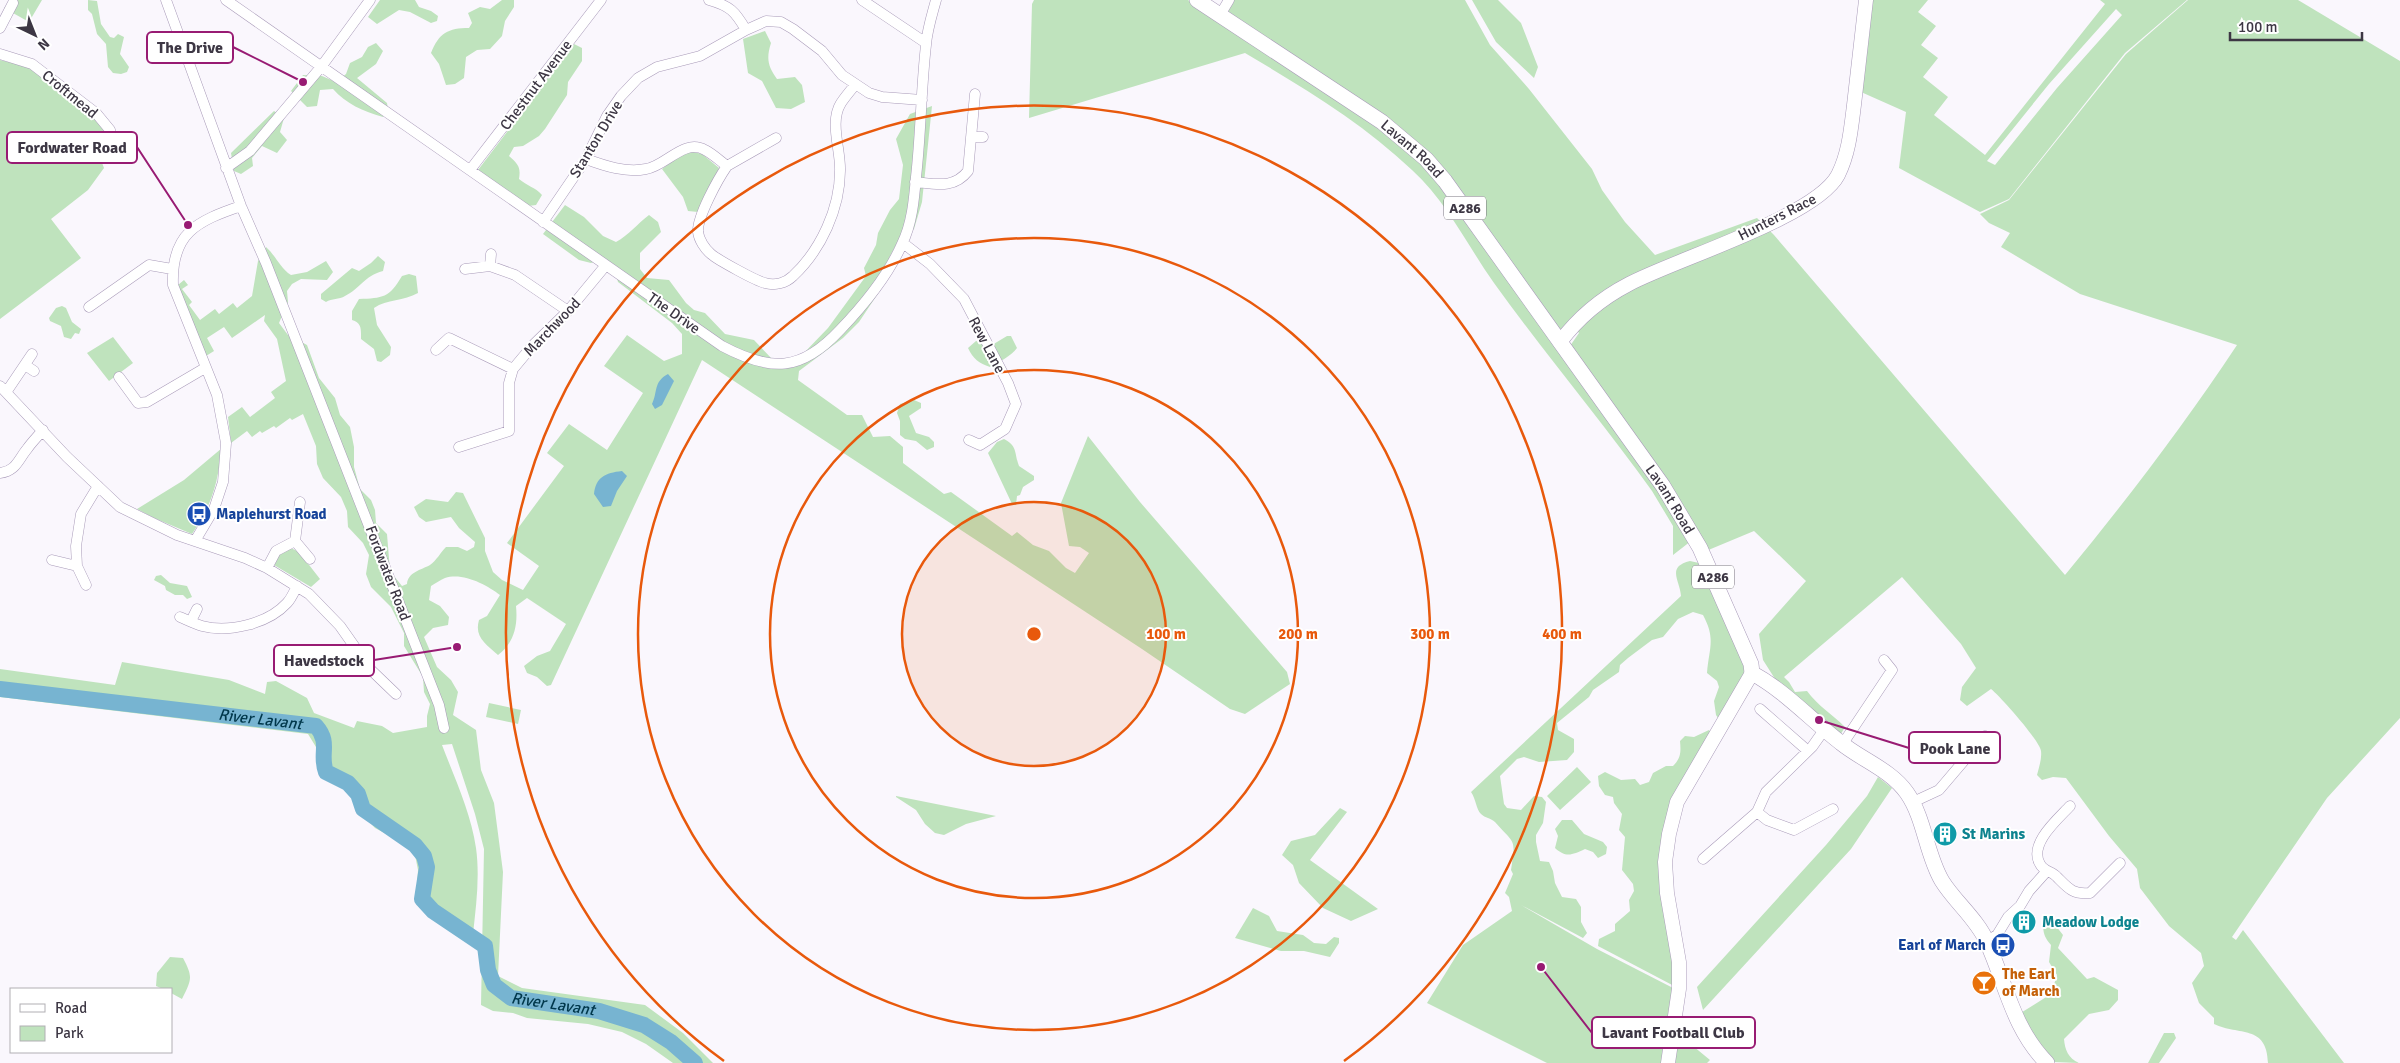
<svg xmlns="http://www.w3.org/2000/svg" width="2400" height="1063" font-family="Signika,sans-serif">
	<rect width="100%" height="100%" fill="#faf7fd"/>
	<path fill="#bfe3bd" fill-rule="evenodd" d="M14,0H42L29,22L4,8Z
		M88,0L97,1L101,24L110,37L114,38L118,34L124,37L120,54L129,67L127,72L121,74L113,73L108,67L106,44L97,34L92,14L88,10Z
		M380,0H415L419,7L431,11L438,16L437,21L431,23L410,12L399,10L377,24L368,17Z
		M502,0H514V7L505,21L502,36L490,49L477,50L466,57L464,78L455,84L446,85L439,64L431,53C439,33 448,28 469,28L472,23L468,13L480,7L490,9Z
		M1034,0H1188L1377,126L1423,165L1440,184L1624,438L1691,541L1673,555V526L1652,491C1601,420 1545,354 1494,283C1467,245 1447,202 1412,170C1363,123 1304,88 1245,53L1029,118L1032,4Z
		M1232,0H1465L1490,45L1529,89L1592,169L1602,190L1625,222L1655,255L1757,218L1774,235L2065,575C2126,501 2184,425 2237,345L2080,294L2001,247L2010,233L1989,223L1980,214L2009,200L2126,54L2188,0H2298L2400,61V718L2327,798L2232,937L2236,940L2243,930L2344,1063H2268C2267,1024 2239,1036 2214,1024V1018L2199,1003L2192,983L2204,966L2201,953L2169,926L2140,888L2137,869L2109,836L2066,778L2053,777L2042,780L2037,775C2039,767 2042,759 2041,751C2039,740 2001,697 1991,689L1967,706L1960,700L1962,687L1976,668L1961,644L1902,577L1784,677L1789,682L1795,692L1807,691C1817,705 1833,715 1845,727L1839,737L1777,682L1763,660L1759,634L1806,581L1754,531L1706,551L1570,346L1579,333L1570,321L1559,332L1448,179L1224,13Z
		M1472,0H1498L1521,23L1538,67L1534,78L1496,42Z
		M1872,0H1928L1918,12L1936,26L1921,45L1938,58L1923,77L1948,97L1934,115L1985,155L2105,4L2100,0H2187L2125,53L2009,199L1980,212L1899,168L1906,112L1861,92ZM2116,9L2122,15L2057,88L1995,165L1987,161L2049,84Z
		M765,31L771,43C766,59 768,66 777,79L795,77L802,85L805,102L791,109L776,108L762,81L748,73L743,39Z
		M376,43L383,51L376,64L357,78L387,103L388,109L383,117C363,111 346,104 333,89L320,90L317,106L307,107L291,91L303,75L322,76L336,82L346,74L350,63L362,57L368,47Z
		M574,44L582,48V61L568,82L567,95L545,129L539,136L523,146L514,147L509,156C518,164 521,167 519,179C527,186 535,187 542,195L536,205L528,206L478,170Z
		M0,60L30,67L92,115L106,132L109,143L96,147L104,168L88,190L51,219L81,258L0,319Z
		M932,106L922,202L914,229L897,243L889,258L891,274L859,322L843,338L799,371L798,380L847,415H862L873,437L890,436L903,447V463L944,494L951,492L1012,536L1017,532L1033,545L1049,551L1066,568L1075,573L1089,553L1080,547L1069,546L1061,503L1088,436L1140,502L1287,672L1290,684L1245,714L1230,709L1142,649L702,360L551,685L547,686L537,677L527,673L524,666L537,656L550,651L566,624L527,598L516,606C518,626 514,643 498,655C486,644 474,637 479,620L487,616L500,595C487,585 463,572 445,578C440,580 436,583 431,586L429,600L440,606L449,617L448,625L433,628L424,637L437,667L451,680L458,692L453,715L476,730L481,770L494,803L503,872L498,976L522,988L645,1005L683,1033L713,1063H673L646,1044L622,1032L588,1024L527,1018L513,1013L493,1011L481,1005L484,849L475,814L452,744L442,745C455,779 471,813 476,848C480,877 476,906 473,934L416,900L418,870L415,855L405,844L375,828L359,811L352,795L342,784L320,777L316,747L308,734L0,697V669L115,685L122,662L229,680L265,694L267,682L276,681L307,698L314,713L354,728L357,721L382,726L393,733L427,727V716L430,704L424,692L423,677L404,646V633L391,607L371,587L366,574L369,555L363,543L348,527L347,511L341,497L323,478L317,464L316,446L303,414L292,420L290,418L276,428L274,426L262,433L260,431L252,437L247,431L231,443L228,417L242,407L250,417L275,398L271,392L286,381L277,339L264,321L265,315L232,338L224,327L207,338L214,351L206,356L178,285L184,280L188,285L182,289L192,302L189,305L200,320L215,309L219,314L233,303L237,308L252,296L258,261L266,247C276,256 280,268 291,275L307,272L326,261L333,272L327,280L301,279L292,284L287,291L288,302L279,323L288,335L307,345L319,378L335,398L340,415L350,427L354,447V467L360,489L371,500L375,510L376,523L387,534L390,571L402,586L407,584C408,572 421,570 430,565C436,561 441,552 446,547H458L467,551L474,547L475,542L459,528L451,517L426,522L419,517L414,507L426,499L448,502L456,492L463,493L485,538V551L493,572L502,580L523,590L539,566L507,543L564,466L547,453L569,424L607,450L643,393L604,366L627,335L664,361L682,354V334L672,323L618,282L613,265L603,259L591,263L579,260L543,234L565,205L584,217L603,236L616,242C629,235 637,224 649,215L658,222L661,232L640,253V269L647,278L669,280L686,303L694,310L705,313L725,334L754,340L773,360L801,356L828,328L866,276L864,268L876,245L878,233L890,210L899,199L903,165L896,139L910,114Z
		M274,111L284,118L280,132L287,140L277,153L262,146L252,158L253,166L241,174L234,171L231,153Z
		M693,152L702,154L719,168L698,212L688,211L683,197L662,169L683,153Z
		M378,256L385,262L383,271C364,276 360,289 345,296C339,300 332,298 326,302L321,299V294L352,268L359,271L371,263Z
		M409,274L416,276L418,293C404,301 387,299 374,308L377,325L391,347L390,355L381,362L377,361L374,349L361,339C361,329 362,323 352,320V311L359,299C383,298 389,298 402,276Z
		M62,306L66,308L72,322L81,329L79,334L75,333L71,339L64,337L61,326L50,321L49,318L56,308Z
		M1007,336H1011L1017,348C1011,356 999,362 990,367C979,363 973,359 968,348L976,341L992,345Z
		M113,337L133,363L109,381L87,353Z
		M914,400L921,403V408L909,416L916,433L929,437L934,442V447L927,450L916,441L905,439L900,435V421L897,413L900,404Z
		M1004,439C1018,446 1014,453 1019,466L1034,476V480L1023,487L1020,495L1017,496L1016,505L1012,504L988,453L997,442Z
		M222,448C217,485 213,503 192,534L154,518L137,509L184,480Z
		M291,548L299,552L320,579L311,587L274,565L279,553Z
		M1690,561L1699,563L1748,672L1720,721L1716,715L1714,701L1719,687L1717,681L1707,673C1709,648 1716,639 1703,615L1693,612L1678,619L1663,637L1652,640L1628,658L1620,665L1619,672L1593,690L1589,697L1557,723L1558,730L1574,739V752L1567,760L1539,762L1524,757L1517,759L1500,776L1504,804L1507,808L1521,810L1534,796L1542,797L1546,802L1543,823L1536,835V842L1540,861L1549,862L1553,871L1555,883L1562,897L1576,899L1581,907V922L1587,933L1583,938L1521,905L1597,949L1675,989L1665,1063H1547L1427,1003L1463,945L1512,911L1509,897L1505,893L1513,874L1511,870C1516,837 1515,845 1495,822C1491,818 1485,818 1481,814C1476,809 1476,799 1471,792L1681,596C1680,580 1666,567 1690,561Z
		M161,575L170,583L187,586L192,597L187,599L183,595H175L166,590L165,586L154,580L156,576Z
		M489,703L521,710L518,724L486,717Z
		M1709,730L1712,734L1667,833L1676,987L1598,946L1599,939L1615,931V924L1630,911L1629,900L1634,891L1633,884L1622,870L1625,837L1619,830L1622,814L1614,803L1613,797L1605,795L1599,786L1598,776L1605,772L1621,780L1635,779L1640,785L1649,782L1653,773L1666,766H1673C1681,758 1681,752 1680,741L1685,736L1694,737Z
		M1577,767L1591,782L1560,810L1547,796Z
		M1878,777L1892,788L1851,849L1703,1010L1697,987L1826,845L1867,796Z
		M896,797V796L996,816L966,824L944,835L935,833L925,824L916,810Z
		M1340,808L1347,812L1310,860L1378,909L1351,921L1323,908L1299,883L1293,865L1282,855L1291,841L1315,835Z
		M1562,820H1572L1584,834L1603,842L1607,847L1606,854L1598,858L1593,852L1585,849C1572,855 1566,858 1555,848L1558,836L1555,829Z
		M1253,908L1269,916L1277,931L1303,935L1314,943L1326,944L1334,937L1339,938V943L1330,957L1304,951H1281L1235,938Z
		M2049,917L2063,935L2058,948L2087,979L2094,977L2118,990V1000L2109,1010L2089,1014L2064,1039C2065,1050 2068,1058 2079,1063L2054,1062L2042,1050L2019,1014L2051,994L2057,975L2049,962L2051,945C2044,937 2042,931 2044,920Z
		M170,957L183,958C193,977 192,979 182,999L171,993V989H163L156,986L157,973Z
		M1676,1032L1710,1060L1707,1063H1670Z
		M2164,1033H2174L2176,1038L2159,1063H2148Z"/>
	<path fill="#77b4d1" d="M668,374L674,381L662,405L655,409L652,404C658,392 653,382 668,374Z
		M622,471L627,476L617,491L611,506L603,507L594,494C596,477 605,473 622,471Z"/>
	<g fill="none" stroke-linecap="round" stroke-linejoin="round">
		<path stroke="#77b4d1" stroke-width="16" id="s1" d="M0,689L316,726C331,743 319,754 326,772L348,783L358,794L363,809L415,845L424,856L427,867L422,899L433,911L485,946L488,970L494,985L511,998L599,1011L644,1025L671,1042L695,1063"/>
		<defs>
			<path id="street" d="M166,0L241,206L266,263L439,705L444,728
				M226,0L722,346C771,372 801,372 840,330C864,305 888,276 902,244C912,224 914,200 916,177C921,133 921,89 926,45C927,30 932,15 936,0
				M709,0C730,6 735,11 746,30
				M862,0L926,43
				M1220,15L1229,0
				M0,28L13,3
				M0,54L32,64L96,113L110,130L117,158
				M971,137H983
				M586,159C605,166 626,173 646,169C666,166 684,138 705,150C713,154 720,161 727,166C718,179 697,217 698,232C699,240 705,249 711,254C718,260 756,281 765,283C775,286 786,283 793,276C821,250 840,208 840,171C841,150 829,122 841,103C845,97 850,91 855,85
				M727,166L776,138
				M226,168L250,151L321,67L370,0
				M470,170L601,0
				M915,182C936,184 954,189 968,171L975,94
				M543,222L586,159L607,116L621,96L638,78L657,67L700,56L746,30L766,21L781,22L793,29L822,51L842,75L869,93L882,97L922,100
				M903,243L930,264L964,299L1008,383L1016,404L1005,429L980,445L969,440
				M490,266L491,254
				M465,269L490,266L515,275L568,311
				M89,307L149,265L172,269
				M436,350L449,338L513,369
				M25,365L34,371
				M119,377L138,403L147,402L205,368
				M0,386L67,457L120,507L177,535L245,558L267,568L309,594L340,626L371,670L396,694
				M7,391L32,354
				M459,447L509,431V383L513,369L533,345L568,311L606,265
				M0,473C16,471 18,460 27,449C32,442 38,436 43,430
				M195,541L214,509L223,482L226,443L217,395L173,285C171,233 197,221 241,206
				M295,541L300,502
				M52,560L77,566L76,546L81,514L98,486
				M77,566L86,585
				M267,568L276,551L295,541L310,559
				M180,617C187,620 195,624 202,626C228,633 268,624 287,603C291,599 294,592 297,586
				M191,621L197,609
				M1760,709L1808,751
				M1824,730L1812,747L1766,792L1757,812L1767,820L1794,830L1833,809
				M1842,745L1892,670L1884,660
				M1911,803L1939,790L1985,736
				M2070,806C2058,819 2028,844 2040,864C2044,872 2052,871 2057,877C2068,888 2073,895 2090,893L2120,863
				M1703,859L1757,812
				M1987,941L1997,935L2008,917L2020,906L2029,891L2046,872"/>
			<path id="secondary" d="M1560,342C1578,318 1602,298 1629,284C1676,259 1816,217 1838,175C1849,153 1851,129 1854,105C1858,70 1862,35 1866,0
				M1668,1063L1679,989V962L1667,893L1665,862L1669,834L1677,802L1752,673"/>
			<g id="primary">
				<path id="s2" d="M1197,0L1382,122L1426,159L1445,181L1663,486L1700,548L1751,664L1752,673C1785,691 1811,720 1841,743C1862,760 1891,770 1907,793C1925,819 1926,854 1942,881C1955,902 1977,919 1987,942C2006,984 2013,1029 2047,1063"/>
			</g>
		</defs>
		<use href="#street" stroke="#a99bb9" stroke-width="11"/>
		<use href="#secondary" stroke="#a99bb9" stroke-width="15"/>
		<use href="#primary" stroke="#a99bb9" stroke-width="16"/>
		<use href="#street" stroke="#fff" stroke-width="10"/>
		<use href="#secondary" stroke="#fff" stroke-width="14"/>
		<use href="#primary" stroke="#fff" stroke-width="15"/>
	</g>
	<circle cx="1034" cy="634" r="132" fill="#e8590c" fill-opacity=".12"/>
	<g fill="none" stroke="#e8590c" stroke-width="2.5">
		<circle cx="1034" cy="634" r="132"/>
		<circle cx="1034" cy="634" r="264"/>
		<circle cx="1034" cy="634" r="396"/>
		<path d="M724 1061A528 528 0 1 1 1344 1061"/>
	</g>
	<defs>
		<symbol id="bus-disc" viewBox="-11 -11 22 22"><circle r="9.5" fill="#1a4fb4" stroke="#fff"/><path d="M-5-6H5V4H4V6H2V4H-2V6H-4V4H-5ZM-3.5-4V0h7V-4ZM-3.5 1.2v1.5H-2V1.2ZM2 1.2v1.5H3.5V1.2Z" fill="#fff"/></symbol>
		<symbol id="building-disc" viewBox="-11 -11 22 22"><circle r="9.5" fill="#0f9aa8" stroke="#fff"/><path d="M-4-6H4V6H1V3H-1V6H-4ZM-2.5-4.3h1.7v1.8h-1.7ZM.8-4.3h1.7v1.8H.8ZM-2.5-1h1.7V.8h-1.7ZM.8-1h1.7V.8H.8Z" fill="#fff"/></symbol>
		<symbol id="bar-disc" viewBox="-11 -11 22 22"><circle r="9.5" fill="#e8710a" stroke="#fff"/><path d="M-6-5H6L.8 .8V4.5H3.5V6h-7V4.5H-.8V.8Z" fill="#fff"/></symbol>
	</defs>
	<g fill-rule="evenodd">
		<use href="#bus-disc" x="185" y="500" width="28" height="28"/>
		<use href="#building-disc" x="1931" y="820" width="28" height="28"/>
		<use href="#building-disc" x="2010" y="908" width="28" height="28"/>
		<use href="#bus-disc" x="1989" y="931" width="28" height="28"/>
		<use href="#bar-disc" x="1970" y="969" width="28" height="28"/>
	</g>
	<g text-anchor="middle" dominant-baseline="central" stroke-width="4" stroke-linejoin="round" paint-order="stroke">
		<g fill="#fff" stroke="#77737c" stroke-width="1">
			<rect x="1444" y="196.5" width="42" height="23" rx="4"/>
			<rect x="1692" y="565.5" width="42" height="23" rx="4"/>
		</g>
		<g font-size="14" font-weight="bold" fill="#3d3744">
			<text x="1465" y="208">A286</text>
			<text x="1713" y="577">A286</text>
		</g>
		<g font-size="15" fill="#3d3744" stroke="#fff">
			<text transform="translate(536 85) rotate(-53)">Chestnut Avenue</text>
			<text transform="translate(70 94) rotate(39)">Croftmead</text>
			<text transform="translate(596 139) rotate(-59)">Stanton Drive</text>
			<text stroke="none"><textPath href="#s2" startOffset="262">Lavant Road</textPath></text>
			<text transform="translate(1777 217) rotate(-27)">Hunters Race</text>
			<text transform="translate(674 313) rotate(35)">The Drive</text>
			<text transform="translate(552 327) rotate(-46)">Marchwood</text>
			<text transform="translate(987 345) rotate(62)">Rew Lane</text>
			<text stroke="none"><textPath href="#s2" startOffset="698">Lavant Road</textPath></text>
			<text transform="translate(388 573) rotate(69)">Fordwater Road</text>
		</g>
		<g font-size="15" font-weight="bold" fill="#164399" stroke="#fff" text-anchor="start">
			<text x="216" y="514">Maplehurst Road</text>
			<text x="1986" y="945" text-anchor="end">Earl of March</text>
		</g>
		<g font-size="15" font-weight="bold" fill="#0d838f" stroke="#fff" text-anchor="start">
			<text x="1962" y="834">St Marins</text>
			<text x="2042" y="922">Meadow Lodge</text>
		</g>
		<g font-size="15" font-weight="bold" fill="#c56008" stroke="#fff" text-anchor="start">
			<text x="2002" y="974">The Earl<tspan x="2002" dy="17">of March</tspan></text>
		</g>
		<g font-size="16" font-style="italic" fill="#00374b" stroke="#fff">
			<text stroke="none"><textPath href="#s1" startOffset="262">River Lavant</textPath></text>
			<text stroke="none"><textPath href="#s1" startOffset="726">River Lavant</textPath></text>
		</g>
	</g>
	<circle cx="1034" cy="634" r="8" fill="#e8590c" stroke="#fff" stroke-width="2.5"/>
	<g font-size="15" text-anchor="middle" font-weight="bold" fill="#e8590c" stroke="#fff" stroke-width="4" stroke-linejoin="round" paint-order="stroke">
		<text x="1166" y="639">100 m</text>
		<text x="1298" y="639">200 m</text>
		<text x="1430" y="639">300 m</text>
		<text x="1562" y="639">400 m</text>
	</g>
	<path fill="none" stroke="#981b73" stroke-width="2" d="M303 82L233 47M188 225L137 147M457 647L374 660M1819 720L1909 748M1541 967L1592 1033"/>
	<g fill="#981b73" stroke="#fff" stroke-width="2">
		<circle cx="303" cy="82" r="5"/>
		<circle cx="188" cy="225" r="5"/>
		<circle cx="457" cy="647" r="5"/>
		<circle cx="1819" cy="720" r="5"/>
		<circle cx="1541" cy="967" r="5"/>
	</g>
	<g fill="#fff" stroke="#981b73" stroke-width="2">
		<rect x="147" y="32" width="86" height="31" rx="5"/>
		<rect x="7" y="132" width="130" height="31" rx="5"/>
		<rect x="274" y="645" width="100" height="31" rx="5"/>
		<rect x="1909" y="732" width="91" height="31" rx="5"/>
		<rect x="1592" y="1017" width="163" height="31" rx="5"/>
	</g>
	<g font-size="16" text-anchor="middle" font-weight="bold" fill="#3d3744">
		<text x="190" y="53">The Drive</text>
		<text x="72" y="153">Fordwater Road</text>
		<text x="324" y="666">Havedstock</text>
		<text x="1955" y="754">Pook Lane</text>
		<text x="1673" y="1038">Lavant Football Club</text>
	</g>
	<rect x="10" y="988" width="162" height="65" fill="#ffffff" stroke="#b1afb4"/>
	<rect x="20" y="1004" width="25" height="8" fill="#ffffff" stroke="#b1afb4"/>
	<text x="55" y="1013" font-size="15" fill="#3d3744">Road</text>
	<rect x="20" y="1026" width="25" height="15" fill="#bfe3bd" stroke="#b1afb4"/>
	<text x="55" y="1038" font-size="15" fill="#3d3744">Park</text>
	<g transform="translate(35 35) rotate(137)" stroke="#ffffff" stroke-width="4" paint-order="stroke">
	<path d="M0-4L9 19L0 12L-9 19Z" fill="#3d3744"/>
	<text y="-8" font-size="14" font-weight="bold" text-anchor="middle" fill="#3d3744">N</text>
	</g>
	<path d="M2230 32v8h132v-8" fill="none" stroke="#3d3744" stroke-width="2.5"/>
	<text x="2238" y="32" font-size="15" fill="#3d3744" stroke="#ffffff" stroke-width="4" paint-order="stroke">100 m</text>
</svg>
